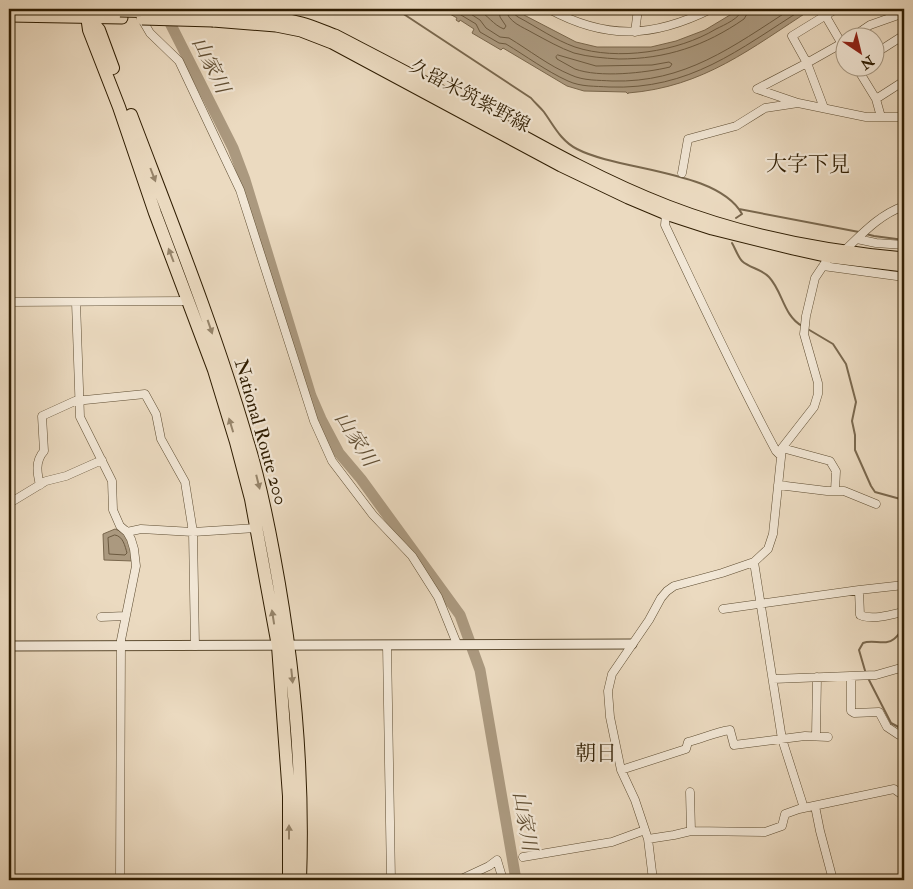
<svg xmlns="http://www.w3.org/2000/svg" width="913" height="889" font-family="'IM FELL Double Pica','Noto Serif JP',serif">
	<rect width="100%" height="100%" fill="#ebdac0"/>
	<filter id="stains"><feTurbulence type="fractalNoise" baseFrequency=".004" numOctaves="4"/><feColorMatrix values="0 0 0 0 .2 0 0 0 0 .09 0 0 0 0 .02 0 0 0 .5 -.17"/></filter>
	<radialGradient id="worn" r=".72"><stop offset=".6" stop-color="#630" stop-opacity="0"/><stop offset="1" stop-color="#630" stop-opacity=".3"/></radialGradient>
	<path fill="#ab997f" stroke="#79674d" d="M441,9H514L522,14V9H524V15L576,42L597,47H651L676,41L705,30L740,9H812C751,48 704,87 628,93V94L626,92L584,91L567,86L503,48L501,50L472,33L474,29L460,20L459,22L456,20L457,18Z
		M115,529C129,533 130,548 133,561L104,560L103,534Z"/>
	<g fill="none" stroke-linecap="round" stroke-linejoin="round">
		<path stroke="#6c5a40" stroke-width="1" d="M451,9L476,24L480,32L499,43L506,44C526,56 546,71 568,81C581,87 595,86 609,87C690,90 738,50 803,9
			M463,9L480,20L486,28L500,37L509,38C529,50 549,66 571,75C584,81 598,80 612,81C685,83 732,47 791,9
			M477,9C488,15 493,25 504,29L506,26L500,17L499,9
			M506,9C507,22 523,27 533,33C546,40 560,48 574,53C589,57 603,58 619,59C666,59 705,46 744,19L747,14L748,9
			M512,9L513,13L518,17C537,27 555,40 575,47C617,61 678,52 716,29C724,25 741,18 742,9
			M558,55L596,66L652,65L669,62L672,64L670,67C645,73 599,78 575,69C569,66 563,62 557,59L556,57Z
			M115,535C123,536 125,546 127,553L125,555L109,554L108,538Z"/>
		<path stroke="#79674d" stroke-width="2" d="M396,9L531,98C535,103 540,107 544,112C554,126 561,141 577,149C619,171 718,170 742,214L736,218
			M739,209L859,232
			M866,234L874,236L904,240
			M732,243C735,248 738,257 742,261C749,268 762,269 769,277C783,292 783,315 802,326
			M806,328L833,344L846,364L856,402L852,421L855,435V450L871,486L875,492L904,500
			M866,674L859,650L863,643C872,639 886,646 894,639C898,636 901,631 904,627
			M868,678L891,723L904,730"/>
		<path stroke="#ab997f" stroke-width="11" d="M165,13L233,148L245,180L311,396L321,419L339,453L361,479L460,615L480,670L516,880"/>
		<defs>
			<path id="minor" d="M549,9C606,40 653,38 711,9
				M825,15L846,51
				M140,16L150,33L179,61L240,190L314,421L332,461L373,515L412,556L438,597L457,644
				M635,32L638,9
				M851,38L870,25L904,13
				M876,53L904,35
				M857,68L876,99L881,117
				M757,89L798,103L866,117H899L904,119
				M757,89L807,63L846,41
				M876,99L904,81
				M824,108L807,63L792,36L836,9
				M682,173L688,139L736,126L765,108L798,103
				M666,214L665,225C701,301 736,377 776,451L781,456
				M857,239L876,243L904,245
				M844,251C863,233 879,215 904,206
				M823,266L904,277
				M9,302L189,301
				M76,302L80,417L112,481L113,510L120,526L127,532L131,539L134,549L136,566L121,640L120,880
				M782,448L830,461L836,471L835,491
				M40,485C37,473 35,461 44,451L42,416L75,401L145,394L156,414L161,439L185,482L193,532L195,646
				M778,485L827,491H844L876,504
				M9,501H13L46,481L66,476L102,460
				M127,532L141,529L193,532L257,528
				M754,562L782,739L804,808
				M859,590L904,585
				M723,609L859,590L860,615C873,621 891,614 904,612
				M101,617L125,616
				M387,645L391,880
				M851,676V711L854,713L879,712L887,727L899,735
				M773,679L876,675L904,667
				M816,736L817,677
				M621,770L686,749L688,742C702,739 715,732 730,730L734,745L805,736L828,737
				M690,792L691,831
				M815,806L820,831L833,880
				M648,839L674,835L691,831L765,832L782,826L785,814L799,809L894,789L904,796
				M523,857L612,842L645,830
				M459,880L489,866L497,860L503,880
				M653,880L648,839L635,800L621,770L610,717L608,691L612,674L649,620L661,598L667,591L674,586L722,573L754,562L768,549L773,534L782,448L814,407L818,394V383L804,334L806,316L815,278L829,257"/>
			<path id="tertiary" d="M9,646L632,644"/>
			<path id="primary" d="M92,9L120,11
				M213,13C243,14 273,15 302,23C313,26 324,31 335,35C385,61 434,86 482,113C543,147 603,181 668,206C743,235 824,251 904,258
				M9,16L122,18
				M213,21L276,26L301,31L332,43L561,166L628,198L666,214L712,229L793,249L829,257L904,266"/>
			<path id="trunk" d="M86,9L89,30L119,107L155,213L214,370L236,442L251,499L278,646L289,796V880
				M88,17L99,30L113,68
				M131,115C172,223 215,330 247,440C259,478 267,518 274,556C294,663 304,771 300,880"/>
		</defs>
		<use href="#minor" stroke="#5d4c31" stroke-width="9"/>
		<use href="#tertiary" stroke="#5d4c31" stroke-width="11"/>
		<use href="#primary" stroke="#2e1c01" stroke-width="13"/>
		<use href="#trunk" stroke="#2e1c01" stroke-width="14"/>
		<use href="#minor" stroke="#f2e7d6" stroke-width="8"/>
		<use href="#tertiary" stroke="#f2e7d6" stroke-width="9"/>
		<use href="#primary" stroke="#ebdac0" stroke-width="11"/>
		<use href="#trunk" stroke="#ebdac0" stroke-width="12"/>
		<defs>
			<path id="primary-bridge" d="M120,11L213,13
				M142,19L213,21"/>
		</defs>
		<use href="#primary-bridge" stroke="#2e1c01" stroke-width="13" stroke-linecap="butt"/>
		<use href="#primary-bridge" stroke="#ebdac0" stroke-width="11"/>
	</g>
	<defs><path id="oneway-solid" d="M-6-.8H1V-3.2L6.5 0L1 3.2V.8H-6Z" transform="scale(1.25)"/></defs>
	<g fill="#96846a">
		<use href="#oneway-solid" transform="translate(153 175) rotate(69)"/>
		<use href="#oneway-solid" transform="translate(171 255) rotate(-111)"/>
		<use href="#oneway-solid" transform="translate(210 327) rotate(71)"/>
		<use href="#oneway-solid" transform="translate(231 425) rotate(-107)"/>
		<use href="#oneway-solid" transform="translate(258 482) rotate(76)"/>
		<use href="#oneway-solid" transform="translate(273 617) rotate(-99)"/>
		<use href="#oneway-solid" transform="translate(292 676) rotate(84)"/>
		<use href="#oneway-solid" transform="translate(289 832) rotate(-90)"/>
	</g>
	<g text-anchor="middle" dominant-baseline="central" stroke-width="4.5" stroke-linejoin="round" paint-order="stroke">
		<g font-size="19" fill="#2e1c01" stroke="#f2e7d6">
			<text transform="translate(470 96) rotate(28)">久留米筑紫野線</text>
			<text transform="translate(261 432) rotate(74)">National Route 200</text>
		</g>
		<g font-size="20" font-style="italic" fill="#604e33" stroke="#f2e7d6">
			<text transform="translate(211 65) rotate(64)">山家川</text>
			<text transform="translate(356 439) rotate(58)">山家川</text>
			<text transform="translate(525 821) rotate(80)">山家川</text>
		</g>
		<g font-size="21" fill="#2e1c01" stroke="#f2e7d6">
			<text x="808" y="164">大字下見</text>
			<text x="596" y="753">朝日</text>
		</g>
	</g>
	<rect width="913" height="889" fill="none" stroke="#ebdac0" stroke-width="30"/>
	<rect x="10" y="10" width="893" height="869" fill="none" stroke="#2e1c01" stroke-width="2.5"/>
	<rect x="15" y="15" width="883" height="859" fill="none" stroke="#2e1c01"/>
	<g transform="translate(860 52) rotate(145)"><circle r="24" fill="#f2e7d6" stroke="#a49681"/>
	<path d="M0-4L9 19L0 12L-9 19Z" fill="#8f2418"/>
	<text y="-8" font-size="14" font-weight="bold" text-anchor="middle" fill="#2e1c01">N</text>
	</g>
	<rect width="100%" height="100%" filter="url(#stains)"/>
	<rect width="100%" height="100%" fill="url(#worn)"/>
</svg>
